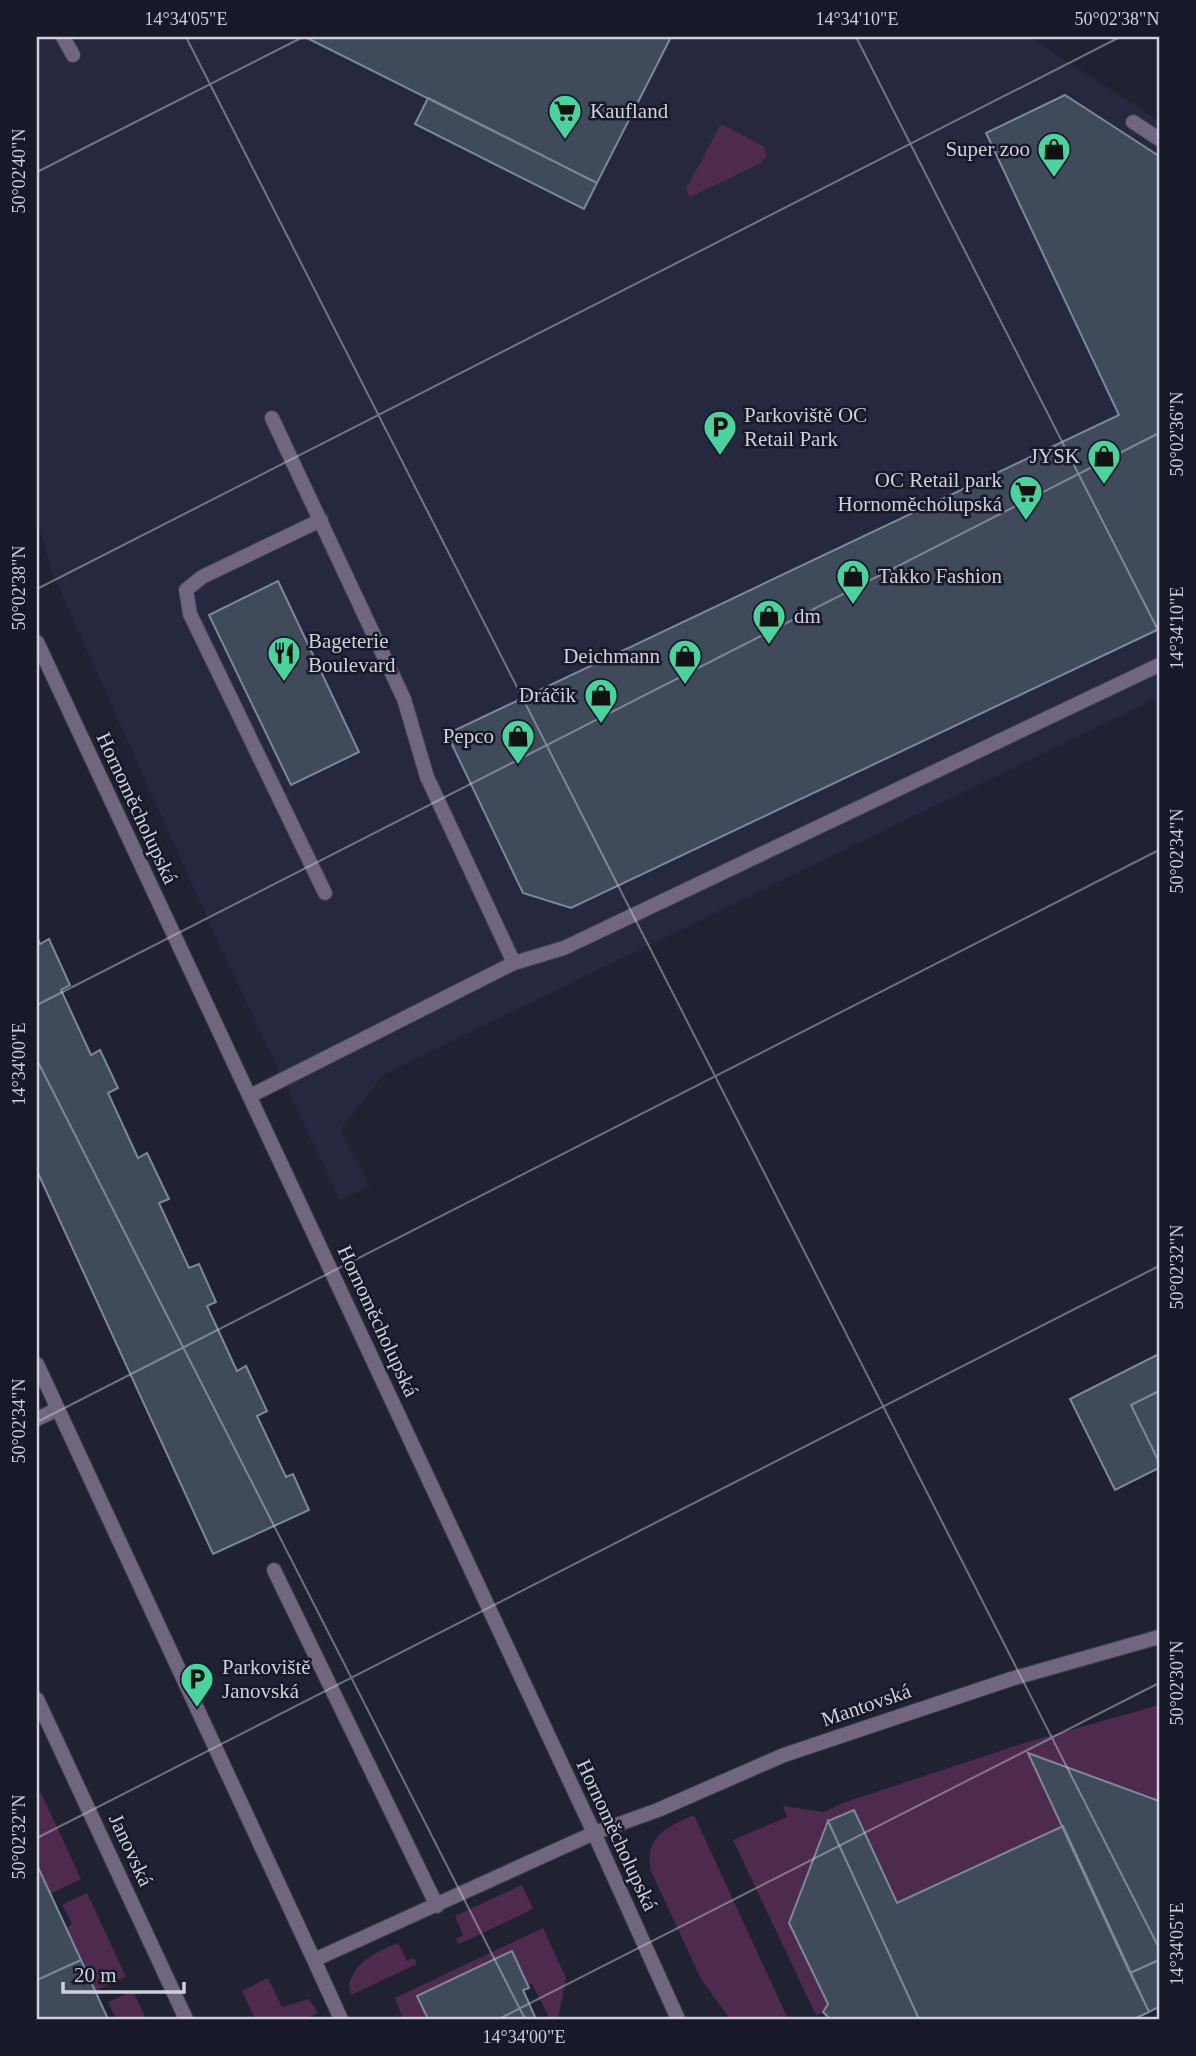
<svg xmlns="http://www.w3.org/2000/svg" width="1196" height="2056" font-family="'Times New Roman',serif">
	<rect width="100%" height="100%" fill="#202132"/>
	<path fill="#26283f" d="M37,37H1029L1159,121V697L384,1074L340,1130L370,1185L340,1200L218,942L54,577L37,521Z"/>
	<path fill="#4e2b4e" d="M721,124L763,146L767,155L761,163L690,197L686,189Z
		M1159,1705V1801L1029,1753L1063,1826L897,1903L854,1810L828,1821L789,1922L828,2004L823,2012L816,2015L733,1840L787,1817L783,1806L824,1812L843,1803L1021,1744Z
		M41,1793L81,1879L50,1894L37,1865V1795Z
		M694,1815L788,2019H730L701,1979L651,1871C644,1836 667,1827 694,1815Z
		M522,1885L533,1909L459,1944L456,1939L463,1935L455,1916Z
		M87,1893L126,1977L95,1991L66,1928L72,1924L62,1905Z
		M543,1928L566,1978L558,2019H550L532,1984L528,1985L512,1951L417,1996L428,2019H403L395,1998Z
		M398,1943L407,1961L414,1958L417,1964L351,1995L349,1984C356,1960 377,1952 398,1943Z
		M268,1978L282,2007L309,1999L318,2013L305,2019H255L242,1991Z
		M133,1991L146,2019H116L108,2002Z"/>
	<path fill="#3f4b5b" stroke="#7c899b" stroke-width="2" d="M305,37H671L597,183Z
		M1065,95L1159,156V629L571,908L523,893L447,734L1119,415L986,133Z
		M428,98L597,183L584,209L415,124Z
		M278,581L359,752L291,785L209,615Z
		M37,937L40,944L49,939L70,985L61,990L91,1055L100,1050L118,1088L108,1093L138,1158L147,1153L169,1199L159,1203L189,1268L199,1264L216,1302L207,1306L237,1371L246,1366L267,1411L257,1416L286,1477L293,1474L309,1510L213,1554L37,1171Z
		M1159,1354V1391L1131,1405L1159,1462V1468L1115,1490L1070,1399Z
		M1159,1391V1462L1131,1405Z
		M1028,1753L1159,1801V1960L1130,1973Z
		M854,1810L897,1903L1063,1826L1149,2012L1134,2019H919L828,1821Z
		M828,1821L919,2019H830L823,2012L828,2004L789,1923Z
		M37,1865L81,1960L37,1980Z
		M512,1951L529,1988L523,1990L536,2019H428L417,1996Z
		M81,1960L108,2019H37V1980Z
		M1159,1960V2007L1149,2012L1130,1973Z"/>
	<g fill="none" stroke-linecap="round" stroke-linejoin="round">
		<defs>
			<path id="service" d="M63,37L73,55
				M1133,122L1159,139
				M272,418L404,699L427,777L514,963
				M321,520L202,577L186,590L190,614L325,893
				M250,1096L514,963L564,948L1159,665
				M37,1364L314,1960
				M37,1419L58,1409
				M274,1570L437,1906
				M341,2019L314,1960L594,1833"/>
			<path id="minor" d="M37,1699L186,2019
				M594,1833L658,1810L784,1755L1011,1679L1159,1637"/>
			<path id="tertiary" d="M37,642L594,1833L678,2019"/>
		</defs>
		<use href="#service" stroke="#3c3d4d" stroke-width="16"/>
		<use href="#minor" stroke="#3c3d4d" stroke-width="16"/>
		<use href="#tertiary" stroke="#3c3d4d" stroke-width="16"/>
		<use href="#service" stroke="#71667f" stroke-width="14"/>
		<use href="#minor" stroke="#71667f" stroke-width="14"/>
		<use href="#tertiary" stroke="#71667f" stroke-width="14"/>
	</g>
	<path fill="none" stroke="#cfd0dc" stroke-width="2" stroke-opacity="0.45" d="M186,37L1159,1948M856,37L1159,632M37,172L303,37M37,589L1120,37M37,1005L1159,433M37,1060L525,2019M37,1422L1159,850M37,1838L1159,1266M499,2019L1159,1683"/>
	<defs>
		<symbol id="supermarket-pin" viewBox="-11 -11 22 30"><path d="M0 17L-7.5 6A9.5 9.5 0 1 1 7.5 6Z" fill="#47d49d" stroke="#171828"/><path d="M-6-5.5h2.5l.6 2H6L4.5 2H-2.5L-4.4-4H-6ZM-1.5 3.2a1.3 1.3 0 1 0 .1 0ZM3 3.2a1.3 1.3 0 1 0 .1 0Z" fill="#111"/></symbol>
		<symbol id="shop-pin" viewBox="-11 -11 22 30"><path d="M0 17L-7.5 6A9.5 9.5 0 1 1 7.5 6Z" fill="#47d49d" stroke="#171828"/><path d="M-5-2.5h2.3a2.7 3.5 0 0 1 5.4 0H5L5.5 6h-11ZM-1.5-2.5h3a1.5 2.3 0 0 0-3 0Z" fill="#111"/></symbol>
		<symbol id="parking-pin" viewBox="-11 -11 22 30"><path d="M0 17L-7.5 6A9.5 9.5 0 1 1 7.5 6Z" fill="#47d49d" stroke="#171828"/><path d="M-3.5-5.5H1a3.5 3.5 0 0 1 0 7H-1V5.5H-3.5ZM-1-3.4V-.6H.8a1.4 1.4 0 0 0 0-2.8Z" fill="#111"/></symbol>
		<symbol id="restaurant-pin" viewBox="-11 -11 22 30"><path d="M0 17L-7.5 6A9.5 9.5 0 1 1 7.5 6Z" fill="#47d49d" stroke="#171828"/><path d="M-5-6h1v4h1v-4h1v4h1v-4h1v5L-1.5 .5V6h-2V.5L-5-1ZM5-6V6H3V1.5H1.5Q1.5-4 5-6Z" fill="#111"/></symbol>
	</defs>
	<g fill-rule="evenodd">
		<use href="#supermarket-pin" x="546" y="92" width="38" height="52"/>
		<use href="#shop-pin" x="1035" y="130" width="38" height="52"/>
		<use href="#parking-pin" x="701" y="408" width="38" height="52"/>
		<use href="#shop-pin" x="1085" y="437" width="38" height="52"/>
		<use href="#supermarket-pin" x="1007" y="473" width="38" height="52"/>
		<use href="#shop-pin" x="834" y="557" width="38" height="52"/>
		<use href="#shop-pin" x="750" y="597" width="38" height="52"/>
		<use href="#restaurant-pin" x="265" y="634" width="38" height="52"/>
		<use href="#shop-pin" x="666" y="637" width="38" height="52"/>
		<use href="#shop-pin" x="582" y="676" width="38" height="52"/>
		<use href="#shop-pin" x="499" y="717" width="38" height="52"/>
		<use href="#parking-pin" x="178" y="1660" width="38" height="52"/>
	</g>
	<g text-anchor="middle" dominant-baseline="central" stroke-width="5" stroke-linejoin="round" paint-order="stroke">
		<g font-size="21" fill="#cfd0dc" stroke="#171828" text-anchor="start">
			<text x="590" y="111">Kaufland</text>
			<text x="1030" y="149" text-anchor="end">Super zoo</text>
			<text x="744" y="415">Parkoviště OC<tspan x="744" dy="24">Retail Park</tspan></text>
			<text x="1080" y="456" text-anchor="end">JYSK</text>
			<text x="1002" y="480" text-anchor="end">OC Retail park<tspan x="1002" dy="24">Hornoměcholupská</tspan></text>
			<text x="878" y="576">Takko Fashion</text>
			<text x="794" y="616">dm</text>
			<text x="308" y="641">Bageterie<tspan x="308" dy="24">Boulevard</tspan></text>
			<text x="660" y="656" text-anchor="end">Deichmann</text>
			<text x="576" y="695" text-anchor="end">Dráčik</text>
			<text x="494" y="736" text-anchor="end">Pepco</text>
			<text x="222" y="1667">Parkoviště<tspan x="222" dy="24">Janovská</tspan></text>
		</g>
		<g font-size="21" fill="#cfd0dc" stroke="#171828">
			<text transform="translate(137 808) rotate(65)">Hornoměcholupská</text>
			<text transform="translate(378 1321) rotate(65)">Hornoměcholupská</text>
			<text transform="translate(866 1705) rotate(-19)">Mantovská</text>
			<text transform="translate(617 1835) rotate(65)">Hornoměcholupská</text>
			<text transform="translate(131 1850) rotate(65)">Janovská</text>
		</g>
	</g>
	<rect width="1196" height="2056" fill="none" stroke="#171828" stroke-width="77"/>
	<path d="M63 1982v10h121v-10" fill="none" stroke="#cfd0dc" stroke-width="3.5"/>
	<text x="74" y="1982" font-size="21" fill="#cfd0dc" stroke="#171828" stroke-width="5" paint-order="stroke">20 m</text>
	<rect x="38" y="38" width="1120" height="1980" fill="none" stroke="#cfd0dc" stroke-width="2.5"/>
	<g font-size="18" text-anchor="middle" fill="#cfd0dc">
		<text x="186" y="25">14°34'05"E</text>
		<text x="857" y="25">14°34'10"E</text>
		<text x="1117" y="25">50°02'38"N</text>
		<text transform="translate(19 171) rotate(-90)" y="6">50°02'40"N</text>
		<text transform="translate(1177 434) rotate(-90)" y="6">50°02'36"N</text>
		<text transform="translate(19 588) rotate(-90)" y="6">50°02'38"N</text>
		<text transform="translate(1177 628) rotate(-90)" y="6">14°34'10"E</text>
		<text transform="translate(1177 851) rotate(-90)" y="6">50°02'34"N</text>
		<text transform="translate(19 1064) rotate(-90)" y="6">14°34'00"E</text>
		<text transform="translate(1177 1267) rotate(-90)" y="6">50°02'32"N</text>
		<text transform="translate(19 1421) rotate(-90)" y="6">50°02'34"N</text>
		<text transform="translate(1177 1683) rotate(-90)" y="6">50°02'30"N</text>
		<text transform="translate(19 1837) rotate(-90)" y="6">50°02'32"N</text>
		<text transform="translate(1177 1944) rotate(-90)" y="6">14°34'05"E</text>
		<text x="524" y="2043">14°34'00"E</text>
	</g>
</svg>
